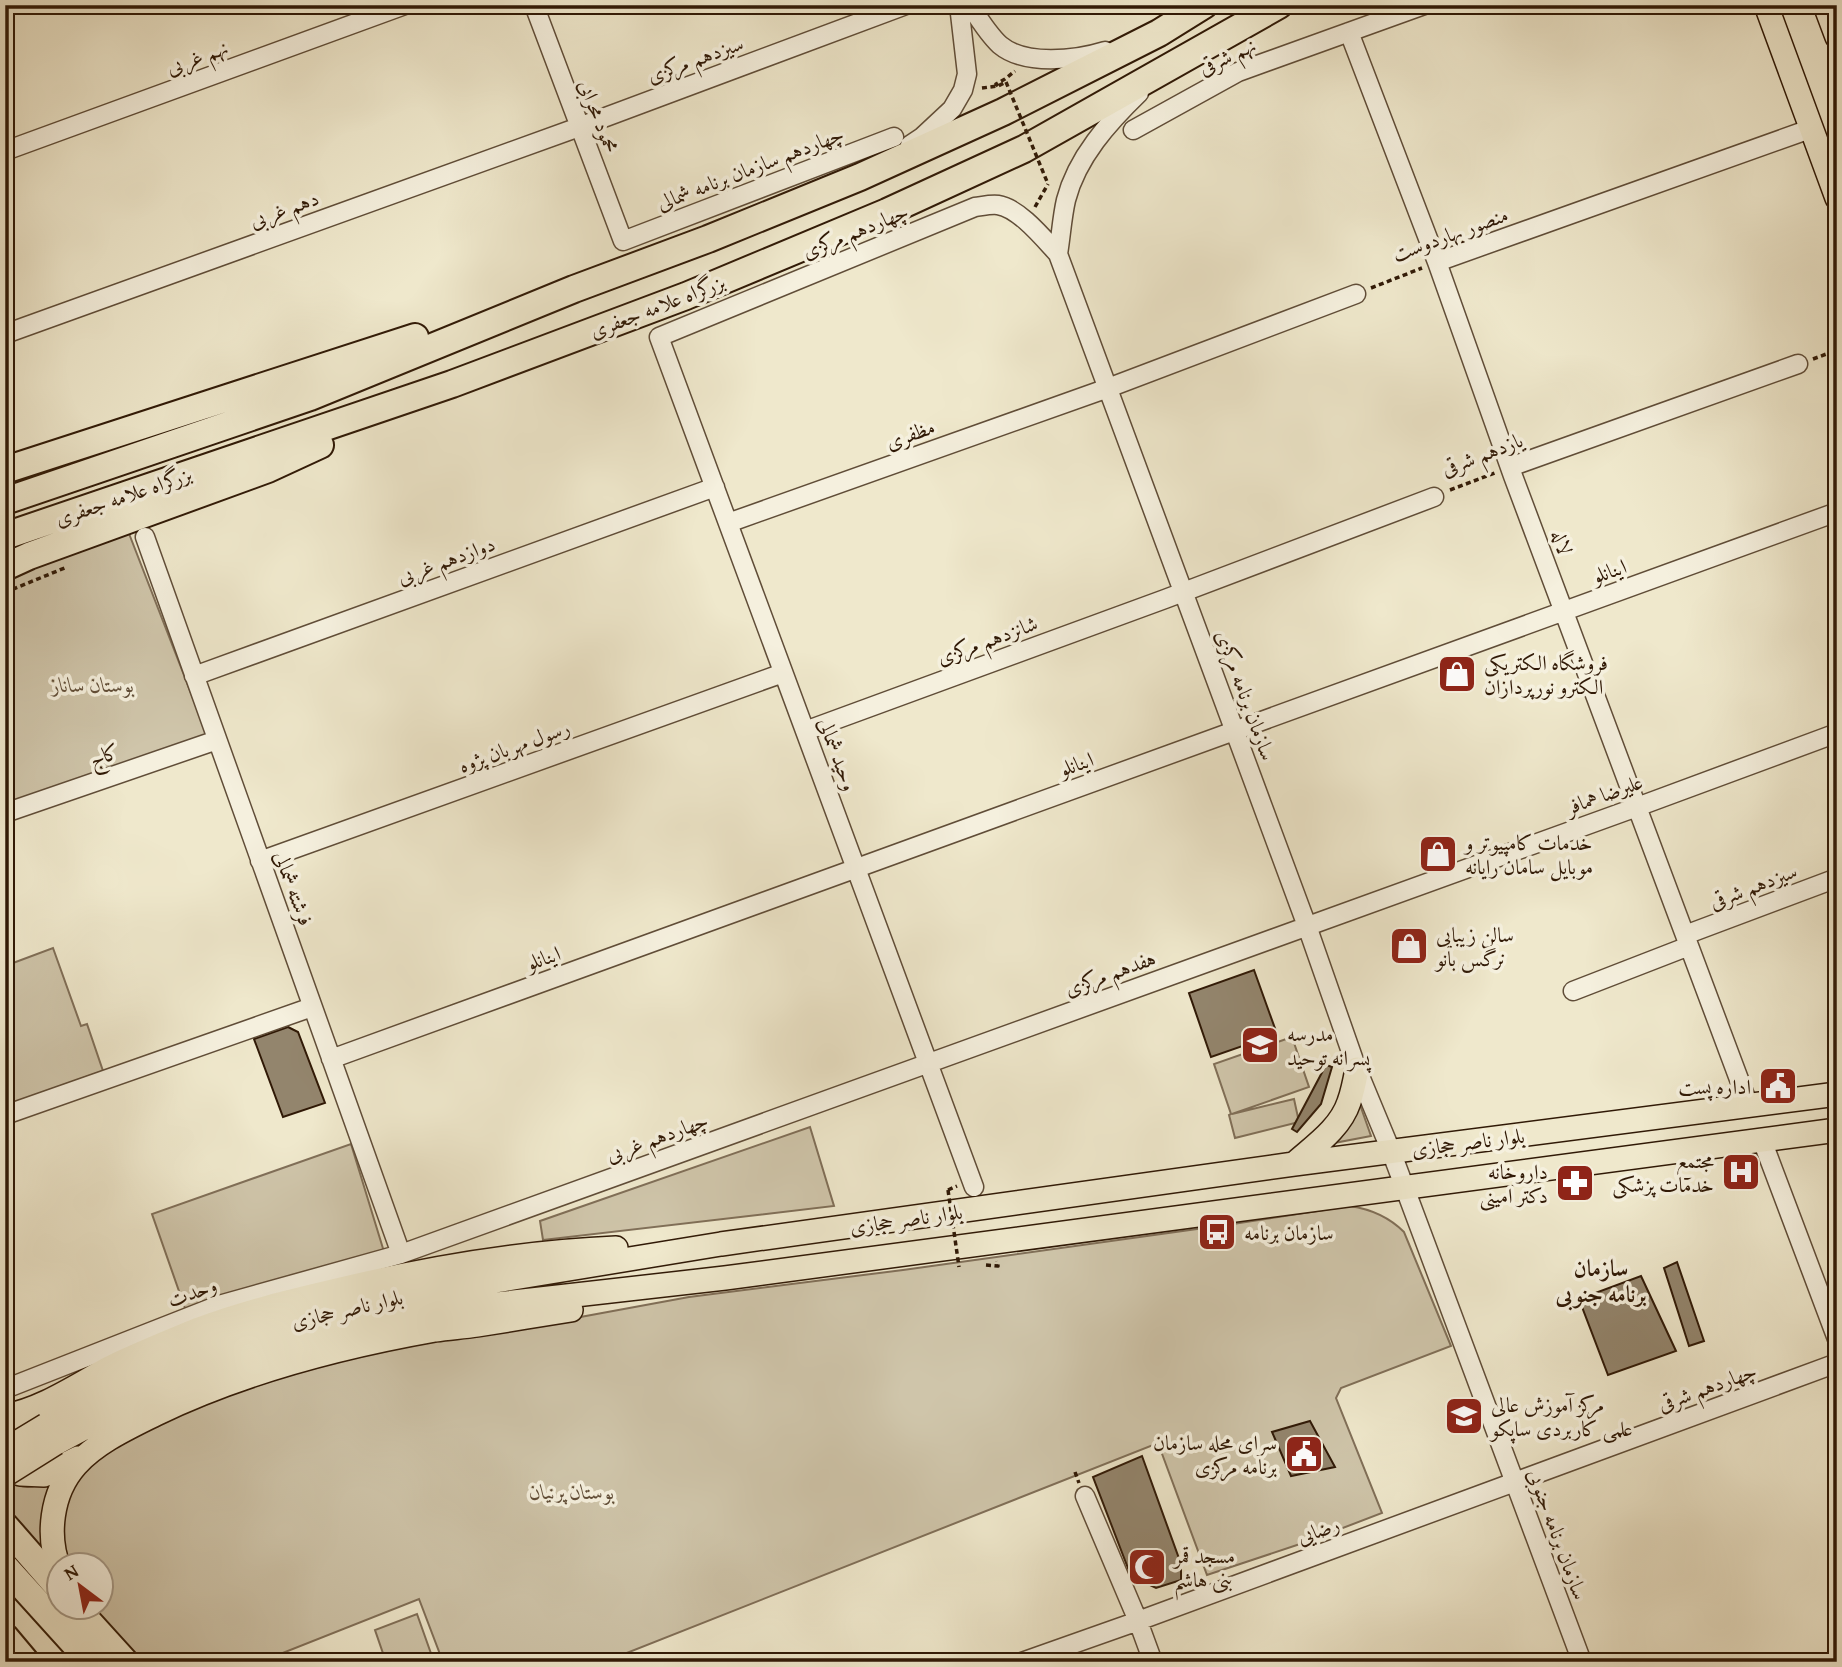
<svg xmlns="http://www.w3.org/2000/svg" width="1842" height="1667" font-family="'Gentium Book Plus',Amiri,serif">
	<rect width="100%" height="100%" fill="#efe8cc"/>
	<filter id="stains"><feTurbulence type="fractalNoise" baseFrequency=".00286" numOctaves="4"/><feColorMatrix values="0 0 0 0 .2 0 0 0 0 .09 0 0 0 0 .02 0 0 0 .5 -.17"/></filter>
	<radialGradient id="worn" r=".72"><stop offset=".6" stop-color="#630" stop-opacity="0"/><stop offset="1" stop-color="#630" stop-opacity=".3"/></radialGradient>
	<path fill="#cfc5aa" stroke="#806f58" stroke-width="2" d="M128,531L208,737L5,805V574Z
		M53,948L81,1026L87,1024L103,1071L5,1106V966Z
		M1292,1037L1309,1087L1232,1114L1294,1099L1299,1122L1235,1138L1229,1115L1231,1114L1214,1064Z
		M1358,1099L1371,1136L1334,1143Z
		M810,1127L834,1206L543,1240L540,1221Z
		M351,1144L385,1255L187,1314L152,1214Z
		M1350,1206C1370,1209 1389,1217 1404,1232L1451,1346L1341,1388L1336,1398L1382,1513L1306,1542L1207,1575L1158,1443L604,1662H443L419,1599L260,1662H135L87,1608H102V1566H63L59,1516L82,1467L193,1404L361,1350L575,1318L689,1297L903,1270L1233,1224Z
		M54,1477L50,1563L5,1515V1484L10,1481C26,1492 39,1486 54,1477Z
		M417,1614L434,1662H386L375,1630Z"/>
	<path fill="#93856d" stroke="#301906" stroke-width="2" d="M1254,970L1277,1034L1211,1057L1189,993Z
		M288,1027L298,1032L325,1103L283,1117L254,1039Z
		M1326,1065L1332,1067L1321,1104L1297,1132L1292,1129Z
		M1677,1262L1704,1341L1689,1346L1664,1268Z
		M1641,1276L1676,1351L1608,1375L1579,1299Z
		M1310,1421L1335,1467L1291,1476L1272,1432Z
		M1142,1456L1181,1564V1580L1156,1588L1131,1576L1093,1477Z"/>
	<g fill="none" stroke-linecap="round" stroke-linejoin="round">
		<defs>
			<path id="minor" d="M534,5L623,241L894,137
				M970,5C979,19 988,34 1000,45C1025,66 1076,60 1105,51
				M1349,32L1437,262L1513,476L1749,1106
				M1133,130L1238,72L1424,5
				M910,145L922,137L952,109L963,90L967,74L959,5
				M5,151L405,5
				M1058,254C1061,236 1062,217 1066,200C1077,157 1109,122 1139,93
				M1437,262L1810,129
				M5,334L579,127L906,5
				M1510,467L1798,364
				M728,523L1108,388L1356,294
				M145,537L401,1254
				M194,676L715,487
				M805,731L1165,599L1434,497
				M5,813L217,740
				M260,861L783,673
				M1685,935L1837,878
				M1573,991L1689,946
				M331,1059L1837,512
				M5,1115L312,1007
				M1762,1140L1837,1339
				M974,1187L659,337L975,207C983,206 991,204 998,205C1019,208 1044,239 1058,254L1307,926L1357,1069L1391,1151L1582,1662
				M5,1389L219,1305L401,1254L1637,807L1837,733
				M1085,1496L1138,1621L1153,1662
				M1022,1662L1138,1621L1837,1363"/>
			<path id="major" d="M1766,5L1837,198
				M1825,5L1837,37
				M1294,1164C1314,1146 1340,1129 1349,1102C1353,1091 1355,1080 1357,1069
				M30,1411C4,1429 0,1450 20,1474L44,1475L78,1458
				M5,1416C43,1409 77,1385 111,1367C140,1353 170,1341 199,1329C244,1312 290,1301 337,1290C428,1268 522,1252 616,1248
				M46,1425L118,1385L188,1356L252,1333L360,1303L721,1244L1294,1164L1837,1094
				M56,1443L129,1404L196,1374L259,1352L361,1323L479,1306L725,1278L1837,1130
				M60,1570C46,1537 51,1493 76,1465C97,1442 128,1428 156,1414C243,1372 339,1347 435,1330C449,1328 463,1327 477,1325C508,1320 540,1315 571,1310"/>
			<path id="highway" d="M5,470L415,337
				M5,501L310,397L574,289L708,239L860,177L1003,112L1159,33L1204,5
				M5,536L452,384L686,296L887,212L1024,149L1279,5
				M5,567L29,556L268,469L320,445
				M5,1526L60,1589
				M5,1567L91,1662
				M76,1608L125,1662
				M5,1637L26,1662"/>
		</defs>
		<use href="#minor" stroke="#604d38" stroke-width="21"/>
		<use href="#major" stroke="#301906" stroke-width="26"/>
		<use href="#highway" stroke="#301906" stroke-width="30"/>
		<path stroke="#301906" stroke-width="3.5" stroke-dasharray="5 3.5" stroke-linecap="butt" d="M998,86L996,84L1005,79L1015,71
			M982,88L998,86L1006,82
			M1035,207L1048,184
			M1371,288L1422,268
			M1813,359L1837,350
			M1450,490L1495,473
			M5,591L6,592L67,567
			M948,1190L957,1186
			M986,1265L998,1266L997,1261
			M1075,1472L1079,1483"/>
		<use href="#minor" stroke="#f5f0de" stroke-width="18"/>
		<use href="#major" stroke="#efe8cc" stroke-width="23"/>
		<use href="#highway" stroke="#efe8cc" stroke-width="26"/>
		<defs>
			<path id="major-bridge" d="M5,1450L46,1425
				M5,1475L56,1443"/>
		</defs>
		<use href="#major-bridge" stroke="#301906" stroke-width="26" stroke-linecap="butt"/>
		<path stroke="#301906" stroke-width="3.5" stroke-dasharray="5 3.5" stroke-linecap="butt" d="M1006,82L1048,184
			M948,1190L959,1267"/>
		<use href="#major-bridge" stroke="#efe8cc" stroke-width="23"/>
	</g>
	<defs>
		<symbol id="shop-square" viewBox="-11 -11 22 22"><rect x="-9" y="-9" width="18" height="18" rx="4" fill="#8f2418" stroke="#f5f0de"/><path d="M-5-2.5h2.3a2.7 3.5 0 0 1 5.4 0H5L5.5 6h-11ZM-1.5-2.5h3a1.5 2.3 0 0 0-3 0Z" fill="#fff"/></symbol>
		<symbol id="school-square" viewBox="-11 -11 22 22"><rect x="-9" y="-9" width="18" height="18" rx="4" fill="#8f2418" stroke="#f5f0de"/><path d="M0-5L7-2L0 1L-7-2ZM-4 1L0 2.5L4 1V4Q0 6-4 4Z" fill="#fff"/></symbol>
		<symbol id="civic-square" viewBox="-11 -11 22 22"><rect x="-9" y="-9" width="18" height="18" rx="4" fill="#8f2418" stroke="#f5f0de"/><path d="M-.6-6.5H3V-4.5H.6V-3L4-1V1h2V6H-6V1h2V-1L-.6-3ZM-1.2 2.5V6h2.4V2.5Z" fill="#fff"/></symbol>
		<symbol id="hospital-square" viewBox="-11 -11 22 22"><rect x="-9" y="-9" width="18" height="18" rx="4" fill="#8f2418" stroke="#f5f0de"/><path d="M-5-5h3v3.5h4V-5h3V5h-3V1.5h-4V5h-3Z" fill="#fff"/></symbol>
		<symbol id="pharmacy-square" viewBox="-11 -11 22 22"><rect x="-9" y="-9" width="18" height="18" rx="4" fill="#8f2418" stroke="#f5f0de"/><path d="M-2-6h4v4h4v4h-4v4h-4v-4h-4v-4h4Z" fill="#fff"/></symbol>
		<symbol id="bus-square" viewBox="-11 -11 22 22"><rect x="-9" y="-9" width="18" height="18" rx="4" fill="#8f2418" stroke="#f5f0de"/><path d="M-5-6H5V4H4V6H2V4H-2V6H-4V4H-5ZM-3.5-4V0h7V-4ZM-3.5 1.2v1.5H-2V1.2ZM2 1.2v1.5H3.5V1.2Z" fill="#fff"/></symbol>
		<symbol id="university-square" viewBox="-11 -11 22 22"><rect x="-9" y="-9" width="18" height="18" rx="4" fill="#8f2418" stroke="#f5f0de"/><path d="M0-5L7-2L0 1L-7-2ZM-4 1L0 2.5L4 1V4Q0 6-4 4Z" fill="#fff"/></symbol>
		<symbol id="mosque-square" viewBox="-11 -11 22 22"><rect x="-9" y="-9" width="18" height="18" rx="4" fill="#8f2418" stroke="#f5f0de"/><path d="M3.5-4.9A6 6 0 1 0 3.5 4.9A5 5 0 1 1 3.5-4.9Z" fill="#fff"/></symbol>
	</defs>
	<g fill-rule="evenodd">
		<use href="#shop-square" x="1435" y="652" width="44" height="44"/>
		<use href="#shop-square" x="1416" y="832" width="44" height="44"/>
		<use href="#shop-square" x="1387" y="924" width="44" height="44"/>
		<use href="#school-square" x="1238" y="1023" width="44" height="44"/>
		<use href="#civic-square" x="1756" y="1064" width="44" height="44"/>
		<use href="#hospital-square" x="1719" y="1150" width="44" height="44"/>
		<use href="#pharmacy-square" x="1553" y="1161" width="44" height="44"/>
		<use href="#bus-square" x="1195" y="1210" width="44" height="44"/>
		<use href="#university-square" x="1442" y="1394" width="44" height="44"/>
		<use href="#civic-square" x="1282" y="1432" width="44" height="44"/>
		<use href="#mosque-square" x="1125" y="1545" width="44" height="44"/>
	</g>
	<g text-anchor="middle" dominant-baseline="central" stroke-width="7" stroke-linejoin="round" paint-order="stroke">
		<g font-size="21" fill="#301906" stroke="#f5f0de">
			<text transform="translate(1227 56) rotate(-25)">نهم شرقی</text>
			<text transform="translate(197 57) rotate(-20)">نهم غربی</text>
			<text transform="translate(695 59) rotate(-20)">سیزدهم مرکزی</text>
			<text transform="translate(599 116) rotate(69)">محمود محرابی</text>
			<text transform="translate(750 168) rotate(-21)">چهاردهم سازمان برنامه شمالی</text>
			<text transform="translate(284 209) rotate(-20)">دهم غربی</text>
			<text transform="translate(855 231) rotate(-22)">چهاردهم مرکزی</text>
			<text transform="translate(1450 234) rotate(-20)">منصور بهاردوست</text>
			<text transform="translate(657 306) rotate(-21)">بزرگراه علامه جعفری</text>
			<text transform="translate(910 434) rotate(-20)">مظفری</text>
			<text transform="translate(1482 454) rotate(-21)">یازدهم شرقی</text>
			<text transform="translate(123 496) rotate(-19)">بزرگراه علامه جعفری</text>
			<text transform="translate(1562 542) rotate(69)">لاله</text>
			<text transform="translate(446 560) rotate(-20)">دوازدهم غربی</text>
			<text transform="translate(1609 571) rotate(-20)">اینانلو</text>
			<text transform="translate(987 640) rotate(-20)">شانزدهم مرکزی</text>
			<text transform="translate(1246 695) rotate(70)">سازمان برنامه مرکزی</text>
			<text transform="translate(514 746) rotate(-20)">رسول مهربان پژوه</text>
			<text transform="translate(838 754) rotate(70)">وحید شمالی</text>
			<text transform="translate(104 755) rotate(-19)">کاج</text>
			<text transform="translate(1076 764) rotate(-20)">اینانلو</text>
			<text transform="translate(1604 794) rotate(-20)">علیرضا همافر</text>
			<text transform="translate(1753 886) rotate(-21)">سیزدهم شرقی</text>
			<text transform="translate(294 888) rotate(70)">فرشته شمالی</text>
			<text transform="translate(543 958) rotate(-20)">اینانلو</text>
			<text transform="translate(1110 973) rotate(-20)">هفدهم مرکزی</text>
			<text transform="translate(657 1137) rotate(-20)">چهاردهم غربی</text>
			<text transform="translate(1468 1142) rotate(-7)">بلوار ناصر حجازی</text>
			<text transform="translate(906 1219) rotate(-8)">بلوار ناصر حجازی</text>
			<text transform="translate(192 1292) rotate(-20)">وحدت</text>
			<text transform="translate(347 1309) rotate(-13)">بلوار ناصر حجازی</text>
			<text transform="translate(1707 1387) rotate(-20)">چهاردهم شرقی</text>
			<text transform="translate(1318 1530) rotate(-20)">رضایی</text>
			<text transform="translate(1558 1534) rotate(70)">سازمان برنامه جنوبی</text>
		</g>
		<g font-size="21" fill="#301906" stroke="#f5f0de" text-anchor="start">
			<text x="1484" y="662">فروشگاه الکتریکی<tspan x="1484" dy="24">الکترو نورپردازان</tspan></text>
			<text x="1465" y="842">خدمات کامپیوتر و<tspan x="1465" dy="24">موبایل سامان رایانه</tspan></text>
			<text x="1436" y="934">سالن زیبایی<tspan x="1436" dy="24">نرگس بانو</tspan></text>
			<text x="1287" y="1033">مدرسه<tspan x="1287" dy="24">پسرانه توحید</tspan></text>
			<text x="1751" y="1086" text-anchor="end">اداره پست</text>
			<text x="1714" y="1160" text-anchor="end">مجتمع<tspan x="1714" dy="24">خدمات پزشکی</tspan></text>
			<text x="1548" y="1171" text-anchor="end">داروخانه<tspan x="1548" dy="24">دکتر امینی</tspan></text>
			<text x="1244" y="1232">سازمان برنامه</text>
			<text x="1491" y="1404">مرکز آموزش عالی<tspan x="1491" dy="24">علمی کاربردی ساپکو</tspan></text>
			<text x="1277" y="1442" text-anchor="end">سرای محله سازمان<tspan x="1277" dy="24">برنامه مرکزی</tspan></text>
			<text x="1174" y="1555">مسجد قمر<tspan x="1174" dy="24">بنی هاشم</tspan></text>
		</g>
		<g font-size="21" font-style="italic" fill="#604d37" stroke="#f5f0de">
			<text x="93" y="684">بوستان ساناز</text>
			<text x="572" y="1491">بوستان پرنیان</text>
		</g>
		<g font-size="23" font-weight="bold" fill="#301906" stroke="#f5f0de">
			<text x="1601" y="1267">سازمان<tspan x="1601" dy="26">برنامه جنوبی</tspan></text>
		</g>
	</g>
	<rect width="1842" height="1667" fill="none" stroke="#efe8cc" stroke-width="28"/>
	<rect x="7" y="7" width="1828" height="1653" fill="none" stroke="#301906" stroke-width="3.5"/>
	<rect x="14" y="14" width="1814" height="1639" fill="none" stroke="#301906" stroke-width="2"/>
	<g transform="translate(80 1586) rotate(328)"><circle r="33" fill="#f5f0de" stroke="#a69a88" stroke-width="2"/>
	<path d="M0-5L12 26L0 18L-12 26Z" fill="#8f2418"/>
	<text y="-10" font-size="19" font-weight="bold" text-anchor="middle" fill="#301906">N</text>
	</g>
	<rect width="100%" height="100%" filter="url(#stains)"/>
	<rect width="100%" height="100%" fill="url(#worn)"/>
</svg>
